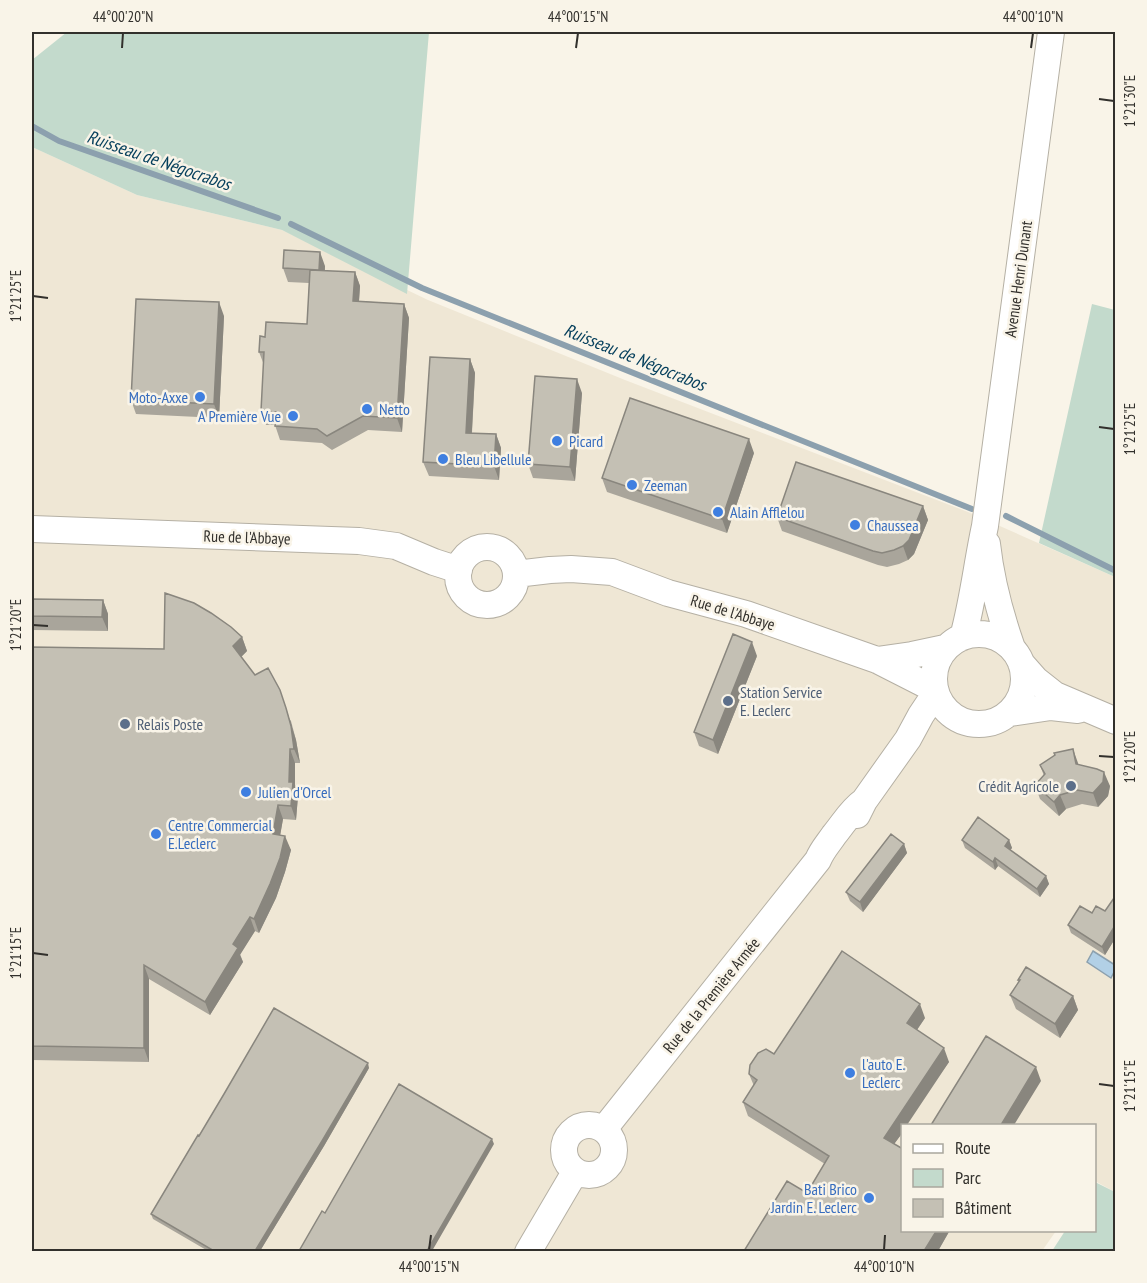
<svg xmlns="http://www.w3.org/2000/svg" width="1147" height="1283" font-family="'PT Sans Narrow',sans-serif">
	<rect width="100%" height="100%" fill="#f9f4e8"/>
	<path fill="#efe7d5" d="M32,147L137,195L282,230L428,300L625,380L968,512L1115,577V1192L1095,1181L1094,1126H902V1230L1056,1231L1042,1251L32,1252Z"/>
	<path fill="#c3dacc" d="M67,32H429L407,294L282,230L137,195L32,147V60Z
		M1092,304L1115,310V577L1039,543Z
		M1095,1182L1115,1192V1251H1052L1065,1231L1094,1230Z"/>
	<path fill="#b2d0e6" stroke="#8ca0ae" stroke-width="1.5" d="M1093,951L1115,965V970L1111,978L1087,962Z"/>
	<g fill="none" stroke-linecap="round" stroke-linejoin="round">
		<path stroke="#8ca0ae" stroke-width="6" d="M32,126L59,141L278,218
			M291,224L422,288L972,509
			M1006,516L1116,571"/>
		<defs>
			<path id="secondary" d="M32,529L359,541L396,546L434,562L459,570
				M987,544C991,580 1000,614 1012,648
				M458 576a29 29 0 1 1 58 0a29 29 0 1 1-58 0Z
				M516,574L550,570L571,569L612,572L668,593L746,614L877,660L934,689
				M934 679a45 45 0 1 1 90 0a45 45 0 1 1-90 0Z
				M963,637C973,601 977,563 985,526L1051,32
				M877,660L912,655L945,648
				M1021,663L1036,680L1055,695L1116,721
				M1010,713L1051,707L1078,710
				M857,815L864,801L908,739L921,715L935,694
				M564 1150a25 25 0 1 1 50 0a25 25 0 1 1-50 0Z
				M604,1129L818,860C822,850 828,844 834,835C844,823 851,810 864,801
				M528,1252L575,1172"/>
		</defs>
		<use href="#secondary" stroke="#b5b0a4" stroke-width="28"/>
		<use href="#secondary" stroke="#fff" stroke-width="26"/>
	</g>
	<path fill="#a9a59b" d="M325,266V271L355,272L360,286L359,301L404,304L409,318L402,432L368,430L332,450L322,443L280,440L275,425H266L261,411L264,365L259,352L265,337L307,324L309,283L288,282L283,268Z
		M224,316L219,418L136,414L131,400Z
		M470,359L475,373L472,433L496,434L501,448L499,480L429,476L423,462Z
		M582,393L575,481L533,478L528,464Z
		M754,453L727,533L607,492L602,478Z
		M923,506L928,520L914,554L908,560L899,564L887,567L878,565L782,531L777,517Z
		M32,599L103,600L108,614V631L32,630Z
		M242,637L247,651L241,657L291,721L296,740L300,763H295V785L298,796L296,820L283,819L280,835L291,850L285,872L276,898L259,933L255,931L240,954L243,962L210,1015L149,979V1062L32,1060V647L164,649Z
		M757,656L718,754L699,746L694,732Z
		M1078,764L1110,786L1108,796L1098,807L1082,804L1066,809L1059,816L1040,799L1035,785L1044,776L1040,765Z
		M962,840H1009L1012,848L1010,850L1046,876L1049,884L1040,897L998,866L995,870L965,848Z
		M904,844L907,853L863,912L850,901L846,892Z
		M1116,899V937L1105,955L1071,933L1068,925L1092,913L1105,911Z
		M1018,980L1073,996L1078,1010L1060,1038L1016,1009L1010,995L1019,982Z
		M925,1018L917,1030L949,1062L903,1125V1132L894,1144L950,1230L938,1251H744L807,1193L825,1164L748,1116L743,1102L754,1086L749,1074L774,1054Z
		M369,1068L324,1146L260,1251H208L153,1219L151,1214L199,1136Z"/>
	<path fill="#89867e" d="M320,252L325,266L324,284L319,270Z
		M355,272L360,286L358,315L353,301Z
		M219,302L224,316L219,418L214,404Z
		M404,304L409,318L402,432L397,418Z
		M470,359L475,373L471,447L466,433Z
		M577,379L582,393L575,481L570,467Z
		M496,434L501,448L499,480L494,466Z
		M749,439L754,453L727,533L722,519Z
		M923,506L928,520L914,554L908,560L903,546Z
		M103,600L108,614V631L102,617Z
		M242,637L247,651L238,660L233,646Z
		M752,642L757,656L718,754L713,740Z
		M286,708L296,740L300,763L294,749Z
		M290,749L295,763V785L298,796L296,820L291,806L289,782Z
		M1073,749L1078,763L1081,778L1076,764Z
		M1104,772L1110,786L1108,796L1098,807L1093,793Z
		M1060,795L1066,809L1059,816L1054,802Z
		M278,805L283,819L278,848L273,834Z
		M285,836L291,850L285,872L276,898L259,933L254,919Z
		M1009,840L1012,848L1007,854L1005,846Z
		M904,844L907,853L863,912L860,902Z
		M995,858L998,866L995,870L993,862Z
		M1046,876L1049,884L1040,897L1037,889Z
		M250,917L255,931L240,955L243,962L210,1015L205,1002L233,944Z
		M1116,924V937L1105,955L1102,947Z
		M144,965L149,979V1062L144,1048Z
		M1073,996L1078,1010L1060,1038L1055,1024Z
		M920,1004L925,1018L912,1037L907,1023Z
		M944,1048L949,1062L907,1125H903V1132L889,1151L884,1138Z
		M368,1063L369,1068L324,1146L260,1251H255Z
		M1036,1067L1041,1081L1014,1125H1001Z
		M492,1139L494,1144L432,1251H427Z
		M937,1230H950L938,1251H924Z"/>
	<path fill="#c4c0b4" stroke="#89867e" stroke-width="1.5" d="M284,250L320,252L319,270L283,268Z
		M310,270L355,272L353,301L404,304L397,418L363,416L327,436L317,429L275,426L276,412L261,411L264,352H259L260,336L265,337L266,322L307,324Z
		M136,299L219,302L214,404L131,400Z
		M430,357L470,359L466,433L496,434L494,466L423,462Z
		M535,376L577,379L570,467L528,464Z
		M630,398L749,439L722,519L602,478Z
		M796,462L923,506L909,540L903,546L894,550L882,553L873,551L777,517Z
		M165,593L194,603L211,613L231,627L242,637L233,646L255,675L268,668L280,690L286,708L291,726L294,749H290L289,782H293L291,806L278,805L273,834L285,836L280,858L270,884L254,919L250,917L233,944L238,948L205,1002L144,965V1048L32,1046V647L164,649Z
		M32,599L103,600L102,617L32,616Z
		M733,634L752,642L713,740L694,732Z
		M1073,749L1076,764L1097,769L1104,772L1103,782L1093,793L1077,790L1060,795L1054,802L1035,785L1045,774L1040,765L1055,755L1054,753Z
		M978,817L1009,840L1005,846L1046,876L1037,889L995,858L993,862L962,840Z
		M891,834L904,844L860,902L846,892Z
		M1114,898L1116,899V924L1102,947L1068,925L1080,906L1092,913L1096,906L1105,911Z
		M842,951L920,1004L907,1023L944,1048L884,1138L903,1149V1230H937L924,1251H744L787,1181L807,1193L829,1156L743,1102L757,1080L749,1074L750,1065L758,1053L766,1049L774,1054Z
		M1026,967L1073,996L1055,1024L1010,995L1020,980H1018Z
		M274,1008L368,1063L322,1141L255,1251H214L151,1214L198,1135L199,1136L224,1094Z
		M986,1036L1036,1067L1001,1125H931Z
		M399,1084L492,1139L427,1251H299L322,1211L325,1213Z"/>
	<path fill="none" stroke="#32302c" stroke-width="2" d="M122,48L123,33M576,48L578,33M1031,48L1033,33M1099,99L1114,101M33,296L48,298M1099,427L1114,429M33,625L48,626M1099,756L1114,757M33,953L48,955M1099,1084L1114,1086M429,1250L431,1235M884,1250L885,1235"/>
	<g fill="#3f7fe0" stroke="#f9f4e8" stroke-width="2">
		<circle cx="200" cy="397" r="6"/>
		<circle cx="367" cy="409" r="6"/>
		<circle cx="293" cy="416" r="6"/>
		<circle cx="557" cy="441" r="6"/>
		<circle cx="443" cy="459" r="6"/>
		<circle cx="632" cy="485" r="6"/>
		<circle cx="718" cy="512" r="6"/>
		<circle cx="855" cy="525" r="6"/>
		<circle cx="246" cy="792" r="6"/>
		<circle cx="156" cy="834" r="6"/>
		<circle cx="850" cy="1073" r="6"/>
		<circle cx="869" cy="1198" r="6"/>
	</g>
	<g fill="#5c6f8a" stroke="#f9f4e8" stroke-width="2">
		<circle cx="728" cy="701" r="6"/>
		<circle cx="125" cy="724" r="6"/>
		<circle cx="1071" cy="786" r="6"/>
	</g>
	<g text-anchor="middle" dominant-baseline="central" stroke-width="5" stroke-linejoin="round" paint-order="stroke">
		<g font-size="16" fill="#32302c" stroke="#f9f4e8">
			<text transform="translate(1018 279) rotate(-82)">Avenue Henri Dunant</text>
			<text transform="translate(247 537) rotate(2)">Rue de l'Abbaye</text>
			<text transform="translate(733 612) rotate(17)">Rue de l'Abbaye</text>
			<text transform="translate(711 995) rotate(-51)">Rue de la Première Armée</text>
		</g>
		<g font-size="16" fill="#366cbe" stroke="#f9f4e8" text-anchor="start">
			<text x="188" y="397" text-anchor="end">Moto-Axxe</text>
			<text x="379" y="409">Netto</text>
			<text x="281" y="416" text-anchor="end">A Première Vue</text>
			<text x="569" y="441">Picard</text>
			<text x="455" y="459">Bleu Libellule</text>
			<text x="644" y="485">Zeeman</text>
			<text x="730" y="512">Alain Afflelou</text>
			<text x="867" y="525">Chaussea</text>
			<text x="258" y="792">Julien d'Orcel</text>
			<text x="168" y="825">Centre Commercial<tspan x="168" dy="18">E.Leclerc</tspan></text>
			<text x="862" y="1064">l'auto E.<tspan x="862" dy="18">Leclerc</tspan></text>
			<text x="857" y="1189" text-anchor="end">Bati Brico<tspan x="857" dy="18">Jardin E. Leclerc</tspan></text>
		</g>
		<g font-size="16" fill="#4e5e75" stroke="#f9f4e8" text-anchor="start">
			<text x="740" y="692">Station Service<tspan x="740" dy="18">E. Leclerc</tspan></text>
			<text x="137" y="724">Relais Poste</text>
			<text x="1059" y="786" text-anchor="end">Crédit Agricole</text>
		</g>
		<g font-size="18" font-style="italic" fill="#043e5b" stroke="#f9f4e8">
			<text transform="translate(159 160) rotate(19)">Ruisseau de Négocrabos</text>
			<text transform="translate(635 357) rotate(22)">Ruisseau de Négocrabos</text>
		</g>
	</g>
	<rect width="1147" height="1283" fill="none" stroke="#f9f4e8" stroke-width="66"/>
	<rect x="901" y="1124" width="195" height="108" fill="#f9f4e8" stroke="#a9a69d" stroke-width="1.5"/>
	<rect x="913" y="1144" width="30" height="9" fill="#ffffff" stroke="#a9a69d" stroke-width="1.5"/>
	<text x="955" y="1154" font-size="18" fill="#32302c">Route</text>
	<rect x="913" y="1169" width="30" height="18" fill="#c3dacc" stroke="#a9a69d" stroke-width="1.5"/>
	<text x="955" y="1184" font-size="18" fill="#32302c">Parc</text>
	<rect x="913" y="1199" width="30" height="18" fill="#c4c0b4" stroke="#a9a69d" stroke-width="1.5"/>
	<text x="955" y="1214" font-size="18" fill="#32302c">Bâtiment</text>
	<rect x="33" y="33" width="1081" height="1217" fill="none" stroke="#32302c" stroke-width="2"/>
	<g font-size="15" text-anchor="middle" fill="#32302c">
		<text x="123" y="22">44°00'20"N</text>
		<text x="578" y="22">44°00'15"N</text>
		<text x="1033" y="22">44°00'10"N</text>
		<text transform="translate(1130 101) rotate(-90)" y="5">1°21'30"E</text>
		<text transform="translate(16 296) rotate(-90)" y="5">1°21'25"E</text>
		<text transform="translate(1130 429) rotate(-90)" y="5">1°21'25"E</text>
		<text transform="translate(16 625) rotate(-90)" y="5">1°21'20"E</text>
		<text transform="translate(1130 757) rotate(-90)" y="5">1°21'20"E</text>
		<text transform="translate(16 953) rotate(-90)" y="5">1°21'15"E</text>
		<text transform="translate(1130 1086) rotate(-90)" y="5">1°21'15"E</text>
		<text x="429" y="1272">44°00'15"N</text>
		<text x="884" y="1272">44°00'10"N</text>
	</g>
</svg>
